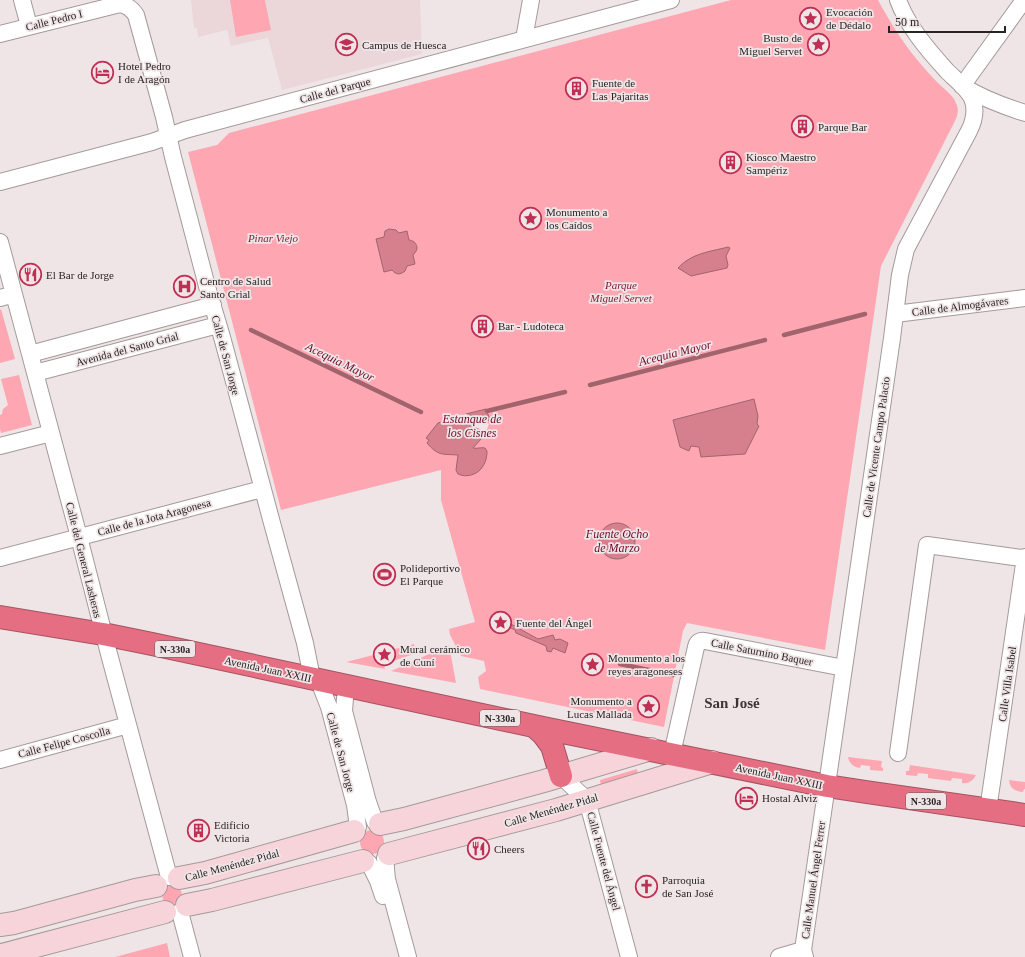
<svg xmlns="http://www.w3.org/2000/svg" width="1025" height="957" font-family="'Times New Roman',serif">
	<rect width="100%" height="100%" fill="#f0e5e6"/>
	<path fill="#ebd7d9" d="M191,0H420L422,54L282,90L268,38L231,46L227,30L198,37L197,28H194Z"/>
	<path fill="#fea7b2" d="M230,0H265L271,30L236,37Z
		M731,0H878C890,22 903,43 919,62C925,69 931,76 938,83C944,89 953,95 956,103C959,109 958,115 955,121L881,266L825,650L687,623L683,631L664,727L480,689L478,677L486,671L484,661L461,656L450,635L449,629L475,622L441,500V470L281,510L188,152L217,145L229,133Z
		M1,309L15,359L0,363V310Z
		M19,375L32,425L1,433L0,429V415L2,414L3,409L8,405L1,379Z
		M414,644L417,653L390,662L387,651Z
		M449,645L456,683L391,671L398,668Z
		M381,653L385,669L346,662Z
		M848,757L882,761L881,767L883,768V771L870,770V766L861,765L860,768C853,767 849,763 848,757Z
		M910,765L976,775C973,781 968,784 962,783V779L952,778L951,781L928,778V774L918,773L917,776L906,775V771H909Z
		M637,769L638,775L601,786L600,780Z
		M1009,780L1025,782V789H1024L1023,792C1015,791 1010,789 1009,780Z
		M360 842a12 12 0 1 1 24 0a12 12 0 1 1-24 0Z
		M162 895a10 10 0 1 1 20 0a10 10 0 1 1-20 0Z
		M167,943L170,957H115Z"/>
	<path fill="#d5808c" stroke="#a1646d" d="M389,229L396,230L399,233L407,231L409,240C417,241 420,249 413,255L415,264L407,266L405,271C400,275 396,275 392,270L384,272L376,239L384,237L385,231Z
		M728,247L730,248L726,256L728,265L727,268L691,276L678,268C692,253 709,252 728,247Z
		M754,399L758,416L757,424L759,426L745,454L701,457L699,447L691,446L689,451L680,447L673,420Z
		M486,409L489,417L488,421L481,439L473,448C477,449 481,447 485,448L487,451C487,456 486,462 483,466C478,475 466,478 458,474L456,470L458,455C442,454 438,456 427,443L429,440L426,438L438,423L466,414Z
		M599 541a18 18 0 1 1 36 0a18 18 0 1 1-36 0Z
		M509,616L511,624L538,639L553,635L555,640L560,639L568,643L565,653L553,648L551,652L547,651L546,646L516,633L515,630L507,626L504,627L502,617Z"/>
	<path fill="#f0e5e6" d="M466,414L489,424L486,432L452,416Z"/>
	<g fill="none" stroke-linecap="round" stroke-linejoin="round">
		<path stroke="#a1646d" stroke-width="4.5" d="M251,330L421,412
			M784,335L865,314
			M590,385L765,340
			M487,411L565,392
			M620,664L673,675"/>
		<defs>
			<path id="street" d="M22,0L29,26
				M0,34L120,4C127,5 132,9 136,15L164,117L173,157L208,290L222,337L272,523L305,643L312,678
				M524,39L531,0
				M962,86L1024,0
				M964,87C984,99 1003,106 1025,113
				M0,182L152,142L185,130L671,0
				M0,242L79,537L109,654L169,877
				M0,298L14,294
				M895,314L1025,298
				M30,354L213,305
				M35,373L218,325
				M0,446L51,433
				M0,558L262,489
				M318,679L329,707L355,805L358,827
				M349,686L345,698L344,711L368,802L375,822
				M898,753L927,545L1014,557L1025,558
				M672,754L696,647C697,642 700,640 705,641L844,668
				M0,760L128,725
				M561,776L587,800L629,957
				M988,810L1025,557
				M385,858L387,879L408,957
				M369,863L378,881L383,896
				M180,912L192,957
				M779,957L803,950
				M805,957L803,950L892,338L900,275L906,249L969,131C974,121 977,110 972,98C967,88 955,79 947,71C928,50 908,27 898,0"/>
			<path id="secondary" d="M380,824L404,819L544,781L651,749
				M389,854L556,810L712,762
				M179,878L205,873L354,831
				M187,905L212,900L363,861
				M0,925L14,923L135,890L156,886
				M2,955L165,912"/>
			<path id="highway" d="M0,617L103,634L152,644L543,728L827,786L866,792L1025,815
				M534,726L543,734L552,746L561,776"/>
		</defs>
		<use href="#street" stroke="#a49a9a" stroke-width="18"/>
		<use href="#secondary" stroke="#a49a9a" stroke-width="24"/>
		<use href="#highway" stroke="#a35461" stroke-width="24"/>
		<use href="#street" stroke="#fff" stroke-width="16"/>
		<use href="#secondary" stroke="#f7d4da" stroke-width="22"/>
		<use href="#highway" stroke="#e56e82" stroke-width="22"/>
	</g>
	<defs>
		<symbol id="sight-ring" viewBox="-11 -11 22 22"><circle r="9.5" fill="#f0e5e6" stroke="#bf2f53" stroke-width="1.5"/><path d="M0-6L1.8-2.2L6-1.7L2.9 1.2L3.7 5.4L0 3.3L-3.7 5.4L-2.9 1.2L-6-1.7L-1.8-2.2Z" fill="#bf2f53"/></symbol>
		<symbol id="university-ring" viewBox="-11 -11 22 22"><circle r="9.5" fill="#f0e5e6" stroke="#bf2f53" stroke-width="1.5"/><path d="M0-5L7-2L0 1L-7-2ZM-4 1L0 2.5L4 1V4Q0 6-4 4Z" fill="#bf2f53"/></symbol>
		<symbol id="hotel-ring" viewBox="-11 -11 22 22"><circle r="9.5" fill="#f0e5e6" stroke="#bf2f53" stroke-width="1.5"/><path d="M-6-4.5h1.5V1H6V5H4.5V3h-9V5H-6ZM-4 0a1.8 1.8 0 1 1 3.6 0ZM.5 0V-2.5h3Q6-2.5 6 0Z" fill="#bf2f53"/></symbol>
		<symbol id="building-ring" viewBox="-11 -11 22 22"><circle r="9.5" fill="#f0e5e6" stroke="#bf2f53" stroke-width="1.5"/><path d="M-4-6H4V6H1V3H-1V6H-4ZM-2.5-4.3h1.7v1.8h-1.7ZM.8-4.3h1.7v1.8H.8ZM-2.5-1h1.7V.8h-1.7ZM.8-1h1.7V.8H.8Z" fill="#bf2f53"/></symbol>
		<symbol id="restaurant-ring" viewBox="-11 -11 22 22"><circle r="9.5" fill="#f0e5e6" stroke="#bf2f53" stroke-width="1.5"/><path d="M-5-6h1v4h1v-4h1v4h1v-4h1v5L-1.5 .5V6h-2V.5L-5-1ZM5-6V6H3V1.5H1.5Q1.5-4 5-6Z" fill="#bf2f53"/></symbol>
		<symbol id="hospital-ring" viewBox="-11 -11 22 22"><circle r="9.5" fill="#f0e5e6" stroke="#bf2f53" stroke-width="1.5"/><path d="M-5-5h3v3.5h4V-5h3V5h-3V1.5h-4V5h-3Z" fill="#bf2f53"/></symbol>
		<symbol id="stadium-ring" viewBox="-11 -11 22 22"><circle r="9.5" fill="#f0e5e6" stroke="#bf2f53" stroke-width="1.5"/><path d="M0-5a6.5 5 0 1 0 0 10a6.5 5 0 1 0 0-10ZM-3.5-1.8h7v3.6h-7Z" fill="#bf2f53"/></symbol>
		<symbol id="church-ring" viewBox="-11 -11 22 22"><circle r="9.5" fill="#f0e5e6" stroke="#bf2f53" stroke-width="1.5"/><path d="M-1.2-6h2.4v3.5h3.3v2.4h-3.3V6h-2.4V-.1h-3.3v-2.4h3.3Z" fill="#bf2f53"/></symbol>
	</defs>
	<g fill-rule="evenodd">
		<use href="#sight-ring" x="798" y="6" width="25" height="25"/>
		<use href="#sight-ring" x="806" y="32" width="25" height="25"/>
		<use href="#university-ring" x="334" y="32" width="25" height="25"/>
		<use href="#hotel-ring" x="90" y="60" width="25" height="25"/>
		<use href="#building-ring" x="564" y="76" width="25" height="25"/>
		<use href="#building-ring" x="790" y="114" width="25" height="25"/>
		<use href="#building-ring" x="718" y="150" width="25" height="25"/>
		<use href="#sight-ring" x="518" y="206" width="25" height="25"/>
		<use href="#restaurant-ring" x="18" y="262" width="25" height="25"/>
		<use href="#hospital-ring" x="172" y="274" width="25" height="25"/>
		<use href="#building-ring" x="470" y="314" width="25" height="25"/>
		<use href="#stadium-ring" x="372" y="562" width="25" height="25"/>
		<use href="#sight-ring" x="488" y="610" width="25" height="25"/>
		<use href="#sight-ring" x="372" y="642" width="25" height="25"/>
		<use href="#sight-ring" x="580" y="652" width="25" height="25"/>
		<use href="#sight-ring" x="636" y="694" width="25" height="25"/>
		<use href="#hotel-ring" x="734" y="786" width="25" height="25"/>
		<use href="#building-ring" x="186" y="818" width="25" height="25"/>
		<use href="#restaurant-ring" x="466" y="836" width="25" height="25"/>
		<use href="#church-ring" x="634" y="874" width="25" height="25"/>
	</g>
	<g text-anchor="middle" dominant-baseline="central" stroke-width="3.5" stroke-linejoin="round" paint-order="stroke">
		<g fill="#f0e5e6" stroke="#645e5e" stroke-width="1">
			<rect x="155" y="641" width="40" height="16" rx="3"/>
			<rect x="480" y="710" width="40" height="16" rx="3"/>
			<rect x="906" y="793" width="40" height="16" rx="3"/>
		</g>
		<g font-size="10" font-weight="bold" fill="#282424">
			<text x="175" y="649">N-330a</text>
			<text x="500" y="718">N-330a</text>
			<text x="926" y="801">N-330a</text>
		</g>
		<g font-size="11" fill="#282424" stroke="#f0e5e6" text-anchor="start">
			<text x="826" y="12">Evocación<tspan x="826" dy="13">de Dédalo</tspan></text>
			<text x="802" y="38" text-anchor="end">Busto de<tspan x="802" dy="13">Miguel Servet</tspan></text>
			<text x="362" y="45">Campus de Huesca</text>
			<text x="118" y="66">Hotel Pedro<tspan x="118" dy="13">I de Aragón</tspan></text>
			<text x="592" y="83">Fuente de<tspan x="592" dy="13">Las Pajaritas</tspan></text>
			<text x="818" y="127">Parque Bar</text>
			<text x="746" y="157">Kiosco Maestro<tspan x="746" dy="13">Sampériz</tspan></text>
			<text x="546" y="212">Monumento a<tspan x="546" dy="13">los Caídos</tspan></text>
			<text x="46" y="275">El Bar de Jorge</text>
			<text x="200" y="281">Centro de Salud<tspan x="200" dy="13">Santo Grial</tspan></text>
			<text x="498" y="326">Bar - Ludoteca</text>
			<text x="400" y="568">Polideportivo<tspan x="400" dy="13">El Parque</tspan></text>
			<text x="516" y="623">Fuente del Ángel</text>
			<text x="400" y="649">Mural cerámico<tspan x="400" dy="13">de Cuní</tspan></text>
			<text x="608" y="658">Monumento a los<tspan x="608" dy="13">reyes aragoneses</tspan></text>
			<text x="632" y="701" text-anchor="end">Monumento a<tspan x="632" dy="13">Lucas Mallada</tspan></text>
			<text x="762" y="798">Hostal Alviz</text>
			<text x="214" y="825">Edificio<tspan x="214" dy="13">Victoria</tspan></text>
			<text x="494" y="849">Cheers</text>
			<text x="662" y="880">Parroquia<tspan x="662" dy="13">de San José</tspan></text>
		</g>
		<g font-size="11" fill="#282424" stroke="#f0e5e6">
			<text transform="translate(54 20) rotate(-14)">Calle Pedro I</text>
			<text transform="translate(335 90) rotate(-15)">Calle del Parque</text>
			<text transform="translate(960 306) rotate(-7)">Calle de Almogávares</text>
			<text transform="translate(127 349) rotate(-15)">Avenida del Santo Grial</text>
			<text transform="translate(226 355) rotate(75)">Calle de San Jorge</text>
			<text transform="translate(876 447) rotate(-82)">Calle de Vicente Campo Palacio</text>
			<text transform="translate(154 517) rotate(-15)">Calle de la Jota Aragonesa</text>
			<text transform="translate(84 560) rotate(76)">Calle del General Lasheras</text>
			<text transform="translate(762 652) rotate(11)">Calle Saturnino Baquer</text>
			<text transform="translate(268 669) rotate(12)">Avenida Juan XXIII</text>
			<text transform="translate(1007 684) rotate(-82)">Calle Villa Isabel</text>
			<text transform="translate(64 742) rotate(-15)">Calle Felipe Coscolla</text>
			<text transform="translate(341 752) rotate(75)">Calle de San Jorge</text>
			<text transform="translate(779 776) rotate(12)">Avenida Juan XXIII</text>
			<text transform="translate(551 810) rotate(-16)">Calle Menéndez Pidal</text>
			<text transform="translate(604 861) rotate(75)">Calle Fuente del Ángel</text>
			<text transform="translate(232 865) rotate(-15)">Calle Menéndez Pidal</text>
			<text transform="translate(813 880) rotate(-82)">Calle Manuel Ángel Ferrer</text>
		</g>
		<g font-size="11" font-style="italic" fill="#821d36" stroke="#f0e5e6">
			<text x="273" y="238">Pinar Viejo</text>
			<text x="621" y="285">Parque<tspan x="621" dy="13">Miguel Servet</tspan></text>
		</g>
		<g font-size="12" font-style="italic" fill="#710829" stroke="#f0e5e6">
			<text transform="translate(675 353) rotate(-14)">Acequia Mayor</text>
			<text transform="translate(340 362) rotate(26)">Acequia Mayor</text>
			<text x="472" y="419">Estanque de<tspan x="472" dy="14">los Cisnes</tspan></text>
			<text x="617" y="534">Fuente Ocho<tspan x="617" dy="14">de Marzo</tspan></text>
		</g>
		<g font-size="15" font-weight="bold" fill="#3d3435" stroke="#f0e5e6">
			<text x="732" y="703">San José</text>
		</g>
	</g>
	<path d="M889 26v6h116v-6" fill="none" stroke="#282424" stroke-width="2"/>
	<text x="895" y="26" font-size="12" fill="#282424" stroke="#f0e5e6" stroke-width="3" paint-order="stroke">50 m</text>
</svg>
